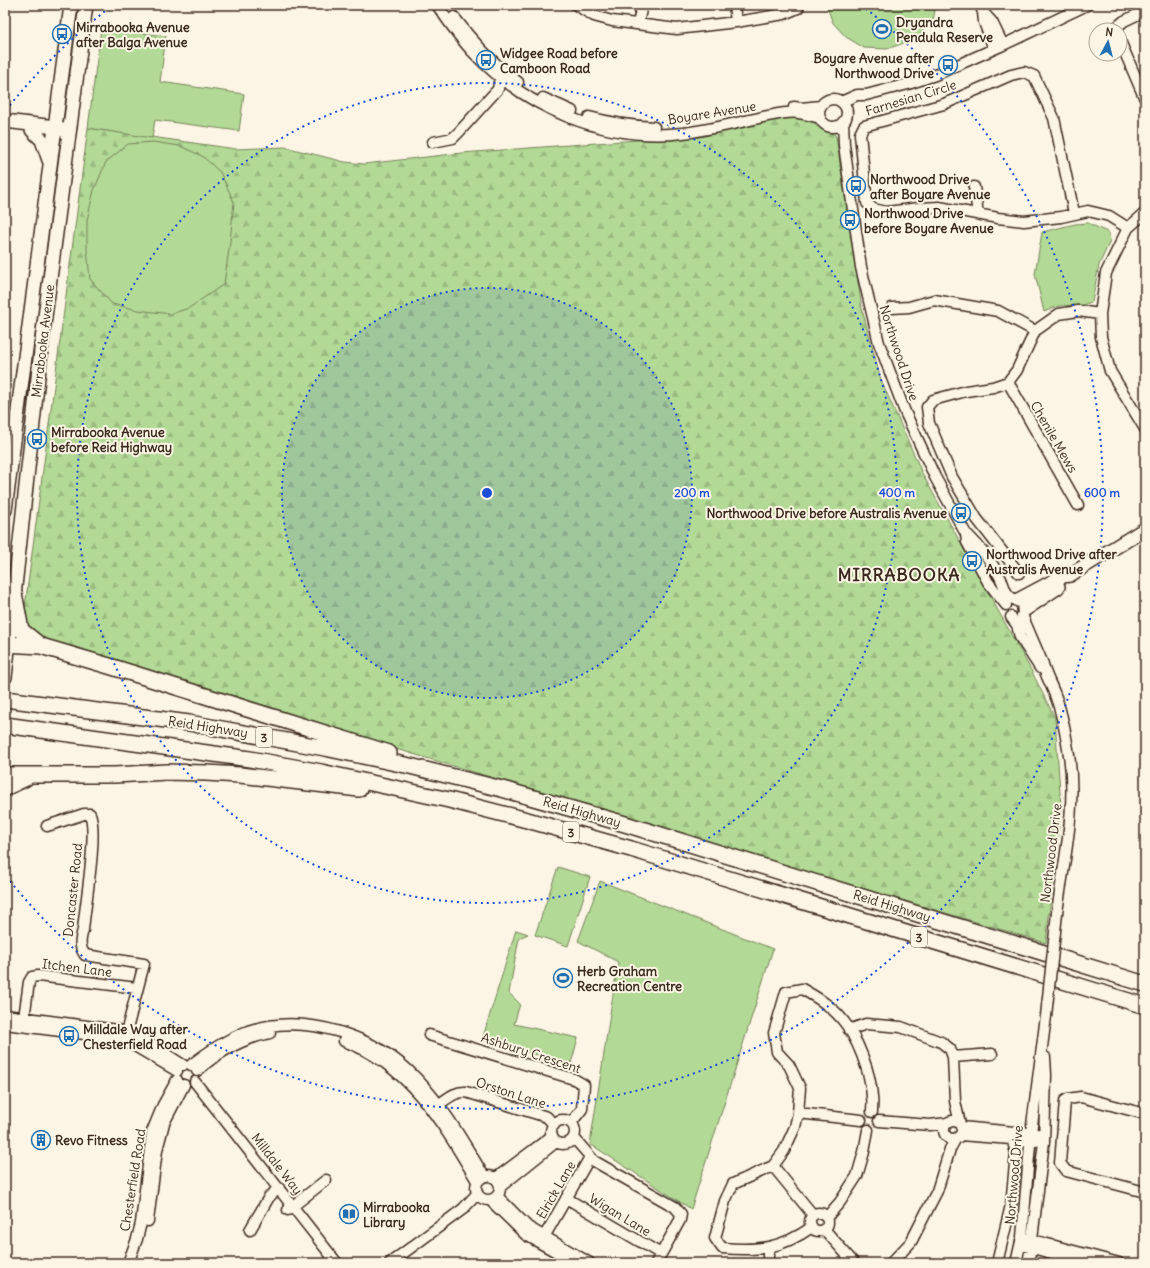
<svg xmlns="http://www.w3.org/2000/svg" width="1150" height="1268" font-family="Delius,sans-serif">
	<defs>
		<pattern id="forest-firs" width="22" height="20" patternUnits="userSpaceOnUse"><rect width="22" height="20" fill="#b2d995"/><path d="M5 1l3.5 6h-7zM16 11l3.5 6h-7z" fill="#9aba80"/></pattern>
	</defs>
	<rect width="100%" height="100%" fill="#fcf5e5"/>
	<filter id="ink" filterUnits="userSpaceOnUse"><feTurbulence type="fractalNoise" baseFrequency=".025" numOctaves="2"/><feDisplacementMap in="SourceGraphic" scale="8" xChannelSelector="R" yChannelSelector="G"/><feConvolveMatrix kernelMatrix="1 2 1 2 8 2 1 2 1" color-interpolation-filters="sRGB"/></filter>
	<g filter="url(#ink)">
		<path fill="url(#forest-firs)" stroke="#76825a" d="M804,116L836,136L862,309L881,380L923,475L1031,670L1055,718L1061,807L1046,943L21,637L88,128L236,149L285,147L345,162L364,164L462,153L650,139L776,119Z"/>
		<path fill="#b2d995" stroke="#76825a" d="M826,5H936L933,21L918,36L901,44L887,49L864,48L846,37L833,23Z
			M101,28L166,36L160,82L244,94L239,131L155,120L152,138L88,128Z
			M153,142L180,146L202,156L220,172L234,202L230,242L224,284L189,308L171,314L138,310L112,304L90,279L87,249V220L94,190L106,162L128,144Z
			M1088,223L1109,233L1110,241L1099,265L1092,302L1082,305L1058,306L1044,312L1035,274L1042,232L1075,224Z
			M558,867L590,877L568,946L535,935Z
			M600,881L773,949L691,1209L590,1144L618,962L578,941Z
			M516,930L528,934L519,938L509,993L520,1004L514,1024L578,1038L571,1064L482,1040Z"/>
		<g fill="none" stroke-linecap="round" stroke-linejoin="round">
			<defs>
				<path id="minor" d="M437,5C448,21 459,37 472,51C525,108 604,142 683,133C710,130 737,123 763,117C774,115 788,111 799,113C806,114 813,116 820,118
					M576,5L594,16L612,21L677,29L736,22L784,14L798,8
					M734,5L736,22
					M980,5L983,12L992,22L1003,45
					M983,12L984,22L994,49
					M454,17C472,41 493,64 518,82
					M638,24L642,5
					M1117,30L1118,26L1124,21L1145,11
					M1120,41L1145,99
					M543,98L572,111
					M819 113a14 14 0 1 1 28 0a14 14 0 1 1-28 0Z
					M841,102L857,95H866L908,84L935,75L1003,45L1087,5
					M794,107L801,108L821,106
					M589,117C611,123 632,126 654,127
					M843,122L844,145L861,267L879,343L905,412L935,477L966,534L967,542L988,582L1006,605
					M433,142L453,138L459,132L498,89L500,77
					M974,187L978,214
					M1074,213L1054,118L1034,76L1024,72L1011,75L944,104L864,126L860,134L867,203L873,209L887,212L919,208L939,207L998,218L1024,221L1061,217L1088,211L1109,216L1128,228
					M1145,213L1128,228L1106,273L1100,314L1101,337L1110,371L1145,429
					M892,308L909,307L934,300L998,311L1035,331
					M1008,382L1078,505
					M968,535C979,546 991,561 999,575C1005,585 1003,592 1013,599
					M1019,573L977,519L952,477L929,423L927,407L933,400L966,391L993,387L1008,382L1017,370L1035,331L1059,314L1078,311L1100,314
					M1022,615L1043,664C1045,675 1051,684 1055,695C1062,712 1065,730 1068,749C1078,803 1064,859 1057,913
					M1011,617L1017,625L1020,637L1040,668
					M47,826L84,814H90C98,833 85,906 83,930C80,940 79,947 85,955L144,964L126,1033
					M5,1015L117,1030L139,1037L183,1065
					M24,1018L29,982L32,977L38,976L137,988
					M5,1024L108,1037L133,1045L177,1071
					M849,1030L866,1024L901,1027L941,1042L950,1049L953,1057L955,1101L960,1124
					M429,1035L574,1079L584,1085L582,1109L571,1123
					M344,1041C409,1064 444,1125 477,1181
					M953,1057L992,1054
					M191,1065C209,1051 227,1039 248,1031C305,1012 377,1036 417,1079C444,1107 464,1143 484,1176
					M197,1071C218,1052 241,1039 270,1033
					M195,1082L337,1263
					M438,1105C447,1099 455,1091 466,1092L547,1117L554,1125
					M798,1113L861,1120
					M1145,1114L1081,1097L1068,1099L1065,1101L1060,1163L1066,1171L1145,1192
					M551 1132a12 12 0 1 1 24 0a12 12 0 1 1-24 0Z
					M879,1121L930,1125L948,1123
					M944 1130a9 9 0 1 1 18 0a9 9 0 1 1-18 0Z
					M961,1127L1037,1134
					M960,1135L1036,1141
					M574,1138L594,1161L675,1207L681,1214L680,1220L656,1263
					M773,1166L813,1215
					M476 1188a12 12 0 1 1 24 0a12 12 0 1 1-24 0Z
					M496,1178L552,1136
					M500,1187L556,1142
					M497,1196L528,1227L590,1263
					M566,1198L661,1254
					M490,1200L526,1235L576,1263
					M288,1210L326,1180
					M810 1222a9 9 0 1 1 18 0a9 9 0 1 1-18 0Z
					M827,1217L840,1202L857,1176L864,1152L868,1130
					M148,1221L157,1150L164,1123L184,1085
					M812,1227C781,1249 758,1251 722,1248L715,1238L725,1201L733,1184L773,1166L784,1151L795,1127L798,1113L800,1088L789,1065L777,1052L774,1033L786,992L802,989C816,997 830,1005 841,1018C857,1036 871,1073 872,1097C873,1102 872,1107 872,1112
					M824,1229L854,1263
					M250,1230L269,1197L279,1188
					M544,1237L590,1157
					M1025,1238L1119,1263
					M1025,1246L1088,1263
					M768,1248V1263
					M128,1263L137,1239L141,1223L152,1132L163,1105L177,1080
					M390,1263L463,1209L477,1194
					M891,1263L911,1242L937,1191L950,1149L956,1138
					M997,1263L1011,1205L1016,1153L1012,1138
					M1016,1263L1022,1237L1031,1133L1046,1016
					M1028,1263L1031,1247L1044,1142L1046,1075L1045,1057"/>
				<path id="major" d="M5,121L55,127L62,130
					M32,130L42,140L49,160
					M5,510L71,5
					M1018,600L1063,576L1070,575L1145,529
					M1024,610L1058,587
					M5,677L43,332L86,5"/>
				<path id="highway" d="M14,593L21,630L41,646
					M5,644L41,646L109,666L389,753
					M5,699L189,723L325,748L410,766L502,789L625,824L1145,984
					M5,725L250,759L321,772L449,800L527,820L631,849L1145,1006
					M5,775H115L167,772L206,773L240,775L359,789
					M5,788L26,778"/>
			</defs>
			<use href="#minor" stroke="#3b2a1e" stroke-width="13"/>
			<use href="#major" stroke="#3b2a1e" stroke-width="16"/>
			<use href="#highway" stroke="#3b2a1e" stroke-width="18"/>
			<use href="#minor" stroke="#fcf5e5" stroke-width="10"/>
			<use href="#major" stroke="#fcf5e5" stroke-width="13"/>
			<use href="#highway" stroke="#fcf5e5" stroke-width="15"/>
			<defs>
				<path id="minor-bridge" d="M1046,1016L1057,913"/>
			</defs>
			<use href="#minor-bridge" stroke="#3b2a1e" stroke-width="13" stroke-linecap="butt"/>
			<use href="#minor-bridge" stroke="#fcf5e5" stroke-width="10"/>
		</g>
	</g>
	<circle cx="487" cy="493" r="205" fill="#1d4ed8" fill-opacity=".12"/>
	<g fill="none" stroke="#1d4ed8" stroke-width="2" stroke-dasharray="2 4">
		<circle cx="487" cy="493" r="205"/>
		<circle cx="487" cy="493" r="410"/>
		<path d="M6 110A615 615 0 0 1 113 5M861 5A615 615 0 1 1 6 876"/>
	</g>
	<defs>
		<symbol id="stadium-ring" viewBox="-11 -11 22 22"><circle r="9.5" fill="#fcf5e5" stroke="#1f6fb2" stroke-width="1.5"/><path d="M0-5a6.5 5 0 1 0 0 10a6.5 5 0 1 0 0-10ZM-3.5-1.8h7v3.6h-7Z" fill="#1f6fb2"/></symbol>
		<symbol id="bus-ring" viewBox="-11 -11 22 22"><circle r="9.5" fill="#fcf5e5" stroke="#1f6fb2" stroke-width="1.5"/><path d="M-5-6H5V4H4V6H2V4H-2V6H-4V4H-5ZM-3.5-4V0h7V-4ZM-3.5 1.2v1.5H-2V1.2ZM2 1.2v1.5H3.5V1.2Z" fill="#1f6fb2"/></symbol>
		<symbol id="building-ring" viewBox="-11 -11 22 22"><circle r="9.5" fill="#fcf5e5" stroke="#1f6fb2" stroke-width="1.5"/><path d="M-4-6H4V6H1V3H-1V6H-4ZM-2.5-4.3h1.7v1.8h-1.7ZM.8-4.3h1.7v1.8H.8ZM-2.5-1h1.7V.8h-1.7ZM.8-1h1.7V.8H.8Z" fill="#1f6fb2"/></symbol>
		<symbol id="library-ring" viewBox="-11 -11 22 22"><circle r="9.5" fill="#fcf5e5" stroke="#1f6fb2" stroke-width="1.5"/><path d="M-6-4Q-3-5.5-.7-3.5V5Q-3 3-6 4ZM6-4Q3-5.5 .7-3.5V5Q3 3 6 4Z" fill="#1f6fb2"/></symbol>
	</defs>
	<g fill-rule="evenodd">
		<use href="#stadium-ring" x="871" y="18" width="22" height="22"/>
		<use href="#bus-ring" x="51" y="23" width="22" height="22"/>
		<use href="#bus-ring" x="475" y="49" width="22" height="22"/>
		<use href="#bus-ring" x="937" y="54" width="22" height="22"/>
		<use href="#bus-ring" x="845" y="175" width="22" height="22"/>
		<use href="#bus-ring" x="839" y="209" width="22" height="22"/>
		<use href="#bus-ring" x="26" y="428" width="22" height="22"/>
		<use href="#bus-ring" x="950" y="502" width="22" height="22"/>
		<use href="#bus-ring" x="961" y="550" width="22" height="22"/>
		<use href="#stadium-ring" x="552" y="967" width="22" height="22"/>
		<use href="#bus-ring" x="58" y="1025" width="22" height="22"/>
		<use href="#building-ring" x="30" y="1129" width="22" height="22"/>
		<use href="#library-ring" x="338" y="1203" width="22" height="22"/>
	</g>
	<g text-anchor="middle" dominant-baseline="central" stroke-width="4" stroke-linejoin="round" paint-order="stroke">
		<g fill="#fcf5e5" stroke="#75675a" stroke-width="1">
			<rect x="256" y="727" width="16" height="20" rx="3"/>
			<rect x="563" y="822" width="16" height="20" rx="3"/>
			<rect x="911" y="927" width="16" height="20" rx="3"/>
		</g>
		<g font-size="12" font-weight="bold" fill="#3b2a1e">
			<text x="264" y="737">3</text>
			<text x="571" y="832">3</text>
			<text x="919" y="937">3</text>
		</g>
		<g font-size="13" font-weight="bold" fill="#3b2a1e" stroke="#fcf5e5" text-anchor="start">
			<text x="896" y="22">Dryandra<tspan x="896" dy="15">Pendula Reserve</tspan></text>
			<text x="76" y="27">Mirrabooka Avenue<tspan x="76" dy="15">after Balga Avenue</tspan></text>
			<text x="500" y="53">Widgee Road before<tspan x="500" dy="15">Camboon Road</tspan></text>
			<text x="934" y="58" text-anchor="end">Boyare Avenue after<tspan x="934" dy="15">Northwood Drive</tspan></text>
			<text x="870" y="179">Northwood Drive<tspan x="870" dy="15">after Boyare Avenue</tspan></text>
			<text x="864" y="213">Northwood Drive<tspan x="864" dy="15">before Boyare Avenue</tspan></text>
			<text x="51" y="432">Mirrabooka Avenue<tspan x="51" dy="15">before Reid Highway</tspan></text>
			<text x="947" y="513" text-anchor="end">Northwood Drive before Australis Avenue</text>
			<text x="986" y="554">Northwood Drive after<tspan x="986" dy="15">Australis Avenue</tspan></text>
			<text x="577" y="971">Herb Graham<tspan x="577" dy="15">Recreation Centre</tspan></text>
			<text x="83" y="1029">Milldale Way after<tspan x="83" dy="15">Chesterfield Road</tspan></text>
			<text x="55" y="1140">Revo Fitness</text>
			<text x="363" y="1207">Mirrabooka<tspan x="363" dy="15">Library</tspan></text>
		</g>
		<g font-size="13" fill="#3b2a1e" stroke="#fcf5e5">
			<text transform="translate(911 98) rotate(-17)">Farnesian Circle</text>
			<text transform="translate(712 113) rotate(-9)">Boyare Avenue</text>
			<text transform="translate(43 341) rotate(-83)">Mirrabooka Avenue</text>
			<text transform="translate(899 353) rotate(72)">Northwood Drive</text>
			<text transform="translate(1054 437) rotate(60)">Chenile Mews</text>
			<text transform="translate(208 727) rotate(9)">Reid Highway</text>
			<text transform="translate(582 812) rotate(16)">Reid Highway</text>
			<text transform="translate(1051 853) rotate(-83)">Northwood Drive</text>
			<text transform="translate(73 890) rotate(-84)">Doncaster Road</text>
			<text transform="translate(892 906) rotate(17)">Reid Highway</text>
			<text transform="translate(77 968) rotate(7)">Itchen Lane</text>
			<text transform="translate(531 1053) rotate(18)">Ashbury Crescent</text>
			<text transform="translate(511 1093) rotate(18)">Orston Lane</text>
			<text transform="translate(277 1164) rotate(52)">Milldale Way</text>
			<text transform="translate(1014 1175) rotate(-85)">Northwood Drive</text>
			<text transform="translate(133 1180) rotate(-81)">Chesterfield Road</text>
			<text transform="translate(556 1190) rotate(-60)">Elrick Lane</text>
			<text transform="translate(620 1215) rotate(31)">Wigan Lane</text>
		</g>
		<g font-size="17" font-weight="bold" letter-spacing="1" fill="#3b2a1e" stroke="#fcf5e5">
			<text x="899" y="575">MIRRABOOKA</text>
		</g>
	</g>
	<circle cx="487" cy="493" r="6" fill="#1d4ed8" stroke="#fcf5e5" stroke-width="2"/>
	<g font-size="12" text-anchor="middle" font-weight="bold" fill="#1d4ed8" stroke="#fcf5e5" stroke-width="4" stroke-linejoin="round" paint-order="stroke">
		<text x="692" y="497">200 m</text>
		<text x="897" y="497">400 m</text>
		<text x="1102" y="497">600 m</text>
	</g>
	<rect width="1150" height="1268" fill="none" stroke="#fcf5e5" stroke-width="20"/>
	<rect x="10" y="10" width="1130" height="1248" fill="none" stroke="#3b2a1e" stroke-width="1.5" filter="url(#ink)"/>
	<g transform="translate(1108 42) rotate(7)"><circle r="19" fill="#fcf5e5" stroke="#afa495"/>
	<path d="M0-3L7 15L0 10L-7 15Z" fill="#1f6fb2"/>
	<text y="-6" font-size="11" font-weight="bold" text-anchor="middle" fill="#3b2a1e">N</text>
	</g>
</svg>
